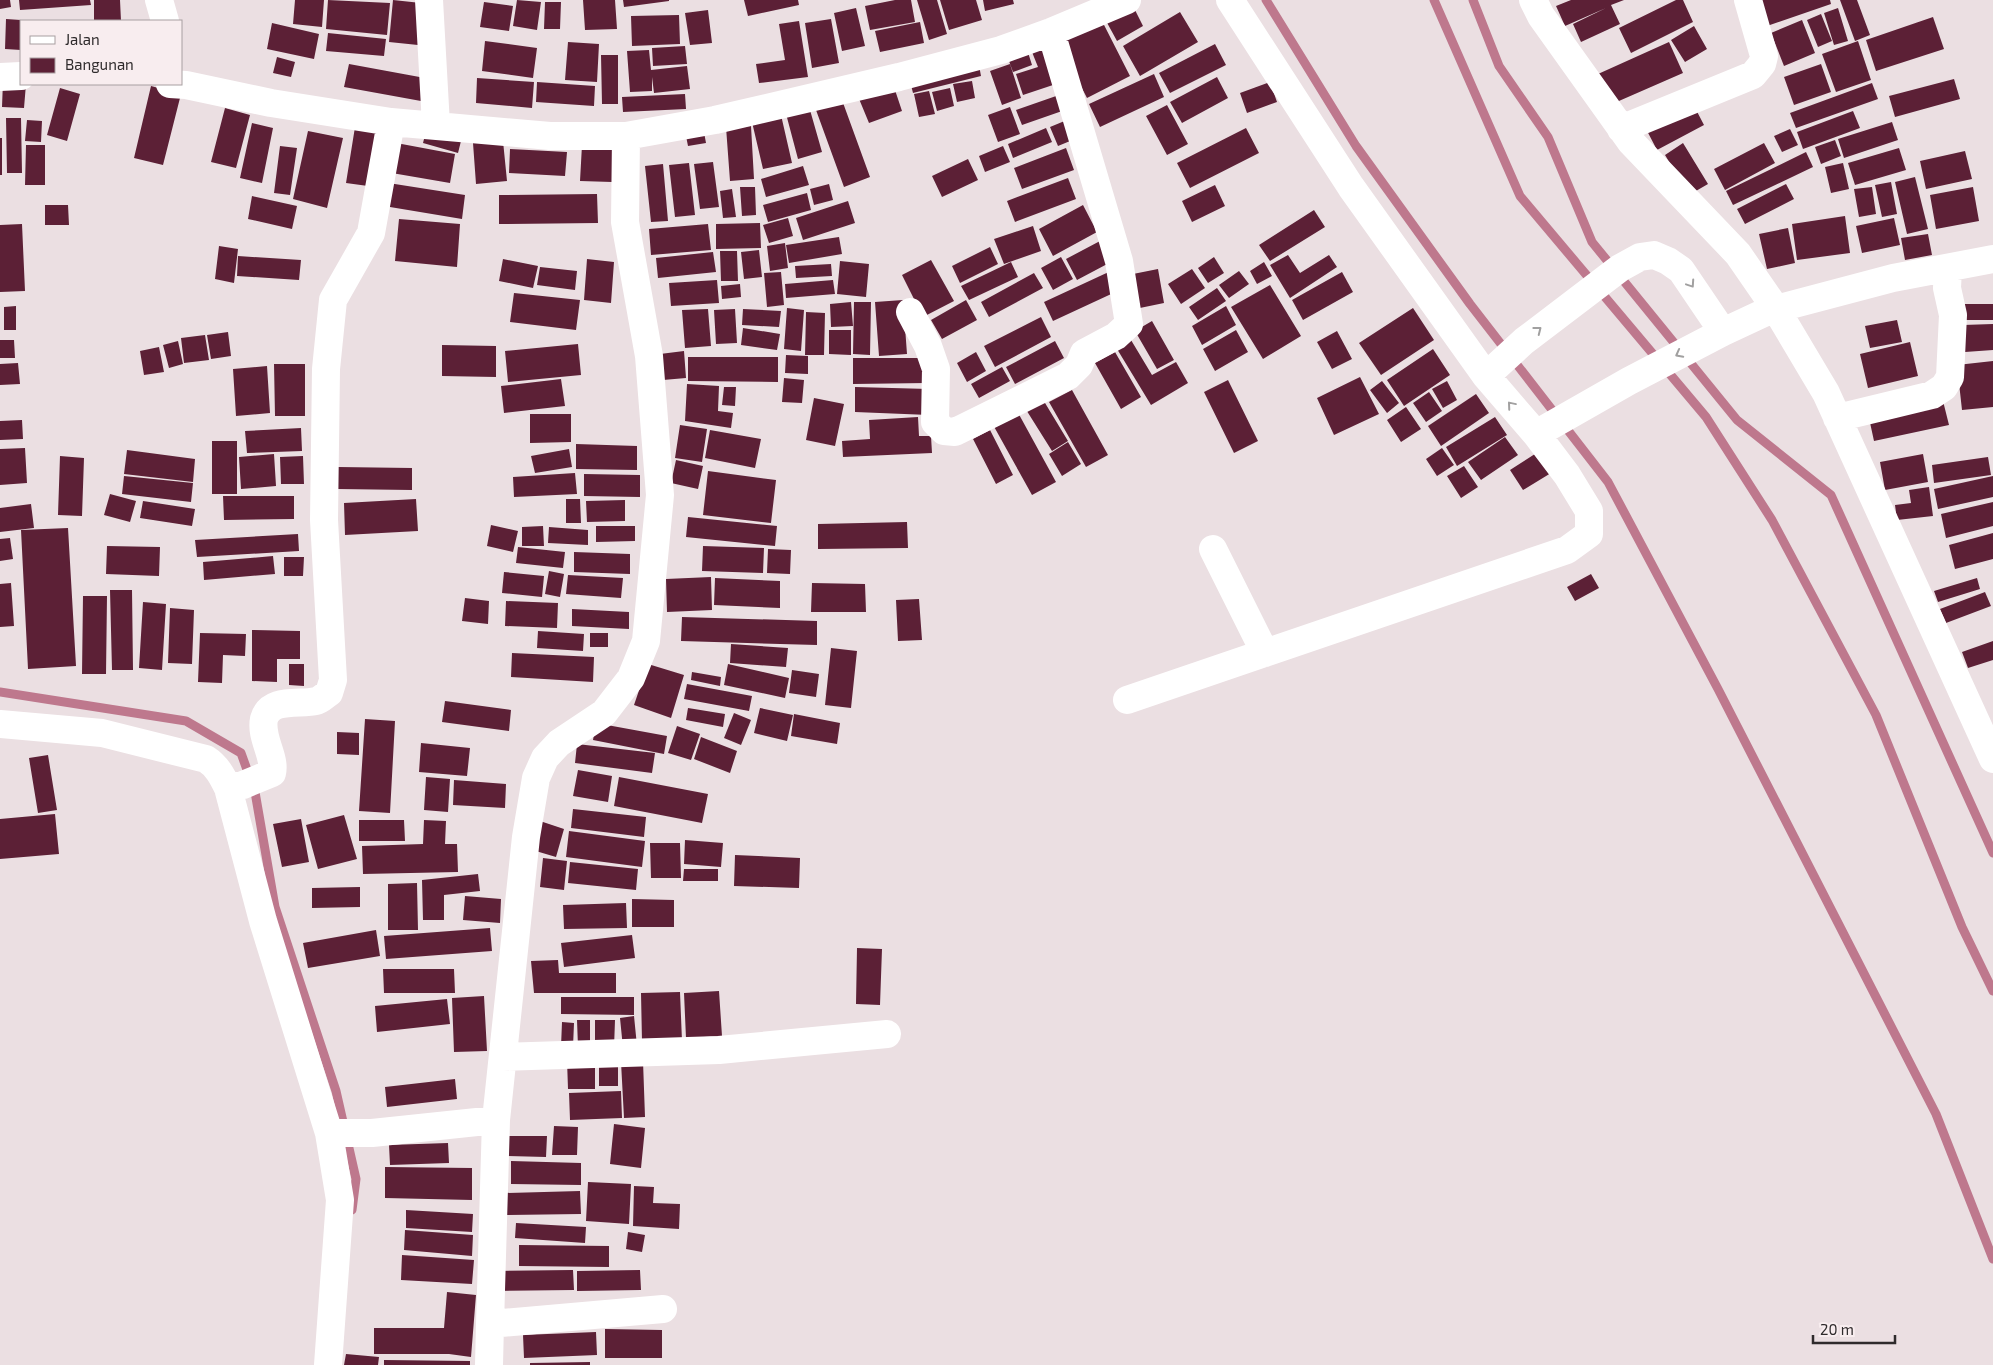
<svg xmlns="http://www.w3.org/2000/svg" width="1993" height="1365" font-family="'Exo 2',sans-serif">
	<rect width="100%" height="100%" fill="#ebdfe2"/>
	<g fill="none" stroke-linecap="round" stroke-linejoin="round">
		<path stroke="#be788d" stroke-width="9" d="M1266,0L1356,146L1470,304L1608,482L1718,689L1936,1114L1993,1259
			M1434,0L1520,196L1706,417L1772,520L1876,715L1962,927L1993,991
			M1473,0L1499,66L1548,137L1592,242L1737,420L1831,495L1993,853
			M0,692L186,721L241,753L255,792L275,907L336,1091L356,1179L352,1210"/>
	</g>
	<path fill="#5c2036" d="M0,0H10L11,7L0,9Z
		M19,0H90L91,5L20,10Z
		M94,0H120L121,21H94Z
		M295,0H324L322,27L293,24Z
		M328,0L390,3L387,35L326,29Z
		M393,0L421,3L418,45L389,42Z
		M517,0L541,2L537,30L513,26Z
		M583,0H615L617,29L585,30Z
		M623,0H669V1L624,7Z
		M744,0H798L799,5L748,16Z
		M895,0H911L915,22L870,30L865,6Z
		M917,0H937L947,34L929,40Z
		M940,0H976L982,20L949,30Z
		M983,0H1013L1014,4L985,11Z
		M1571,0H1624L1611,5L1620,24L1581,42L1573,24L1606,8L1565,26L1556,6Z
		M1676,0H1683L1693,22L1631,53L1619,28Z
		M1758,0H1830L1831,4L1767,26Z
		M1840,0H1857L1870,35L1855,41Z
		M484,2L513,6L509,31L480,27Z
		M545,2H561L560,29H544Z
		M1132,4L1143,26L1117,41L1105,19Z
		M856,8L865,46L842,51L834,13Z
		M1838,8L1848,41L1834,45L1824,13Z
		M708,10L712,43L690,45L685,13Z
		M1180,12L1198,42L1140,76L1123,46Z
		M1821,14L1832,41L1818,47L1807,20Z
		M679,15L680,44L632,46L631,16Z
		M1933,17L1944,49L1876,71L1866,40Z
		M6,19L21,20V50L5,49Z
		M831,19L839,63L812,68L805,23Z
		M1802,20L1815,53L1784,66L1771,33Z
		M799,21L808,77L759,83L756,64L785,60L779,24Z
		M1102,21L1130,76L1087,98L1059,43Z
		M920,22L924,43L880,52L875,31Z
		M272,23L319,34L314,59L267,49Z
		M1694,26L1707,49L1685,62L1671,40Z
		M328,33L386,39L384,56L326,51Z
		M485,41L537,48L533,78L482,71Z
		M1858,41L1871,80L1836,92L1822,54Z
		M568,42L599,44L597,82L565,80Z
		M1669,42L1683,73L1612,104L1598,74Z
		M1025,43L1032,65L1013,72L1005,50Z
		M1215,44L1226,65L1170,93L1159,73Z
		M685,46L687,64L653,66L652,48Z
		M1048,46L1062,82L1023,95L1016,74L1038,67L1032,52Z
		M649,50L651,70L687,66L690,89L654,93L652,77V91L630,92L627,51Z
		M601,55H618V104H602Z
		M277,57L295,62L291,77L273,73Z
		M978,60L981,76L913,93L909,77Z
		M349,64L425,78L421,101L344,87Z
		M1010,64L1021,98L1002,105L990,71Z
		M1821,64L1831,92L1794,105L1784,77Z
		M1154,74L1164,97L1100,127L1089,104Z
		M1217,77L1228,98L1182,123L1170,102Z
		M477,78L534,82L532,108L476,103Z
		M1954,79L1960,99L1895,117L1889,96Z
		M3,81L26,84L24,108L2,107Z
		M892,81L902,111L869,123L857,94Z
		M972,81L975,98L957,102L953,84Z
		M537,82L595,86L594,106L536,102Z
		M1270,82L1277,102L1247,113L1240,93Z
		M1872,83L1878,99L1796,128L1790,113Z
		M151,86L181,94L163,165L134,158Z
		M60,88L80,94L67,141L47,135Z
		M950,88L954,106L937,111L932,92Z
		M929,91L935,114L919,117L914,94Z
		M685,94L686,109L623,112L622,97Z
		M1059,95L1065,110L1022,125L1016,110Z
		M842,100L870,177L844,187L816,110Z
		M1692,102L1704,125L1657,150L1645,127Z
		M808,103L822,152L798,159L785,110Z
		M1167,105L1188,144L1167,155L1146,116Z
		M1010,107L1020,134L998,142L988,115Z
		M225,108L250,115L236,168L211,162Z
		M1853,111L1860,128L1803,149L1797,132Z
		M781,115L792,163L763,169L752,122Z
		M6,118H21L22,173H7Z
		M27,120L42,121L41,142L25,141Z
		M1067,120L1075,139L1058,146L1050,127Z
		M1892,122L1898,140L1844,158L1838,139Z
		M252,123L273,128L262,183L240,178Z
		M751,126L754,179L730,181L726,127Z
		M355,127L376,130L368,186L346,183Z
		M703,127L706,143L688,146L685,131Z
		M1046,128L1052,142L1013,158L1008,144Z
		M1246,128L1259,153L1190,188L1177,163Z
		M1790,129L1798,145L1782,152L1774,136Z
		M308,131L343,138L327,208L293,199Z
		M426,131L461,141L458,153L423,143Z
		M0,138H2V175H0Z
		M1835,140L1841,156L1821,164L1815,147Z
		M503,141L507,181L476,184L473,143Z
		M391,142L455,154L450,183L386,172Z
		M1683,143L1708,184L1689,195L1665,155Z
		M1764,143L1775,163L1725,190L1714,169Z
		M26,145H45V185H25Z
		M582,145L614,146L612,182L580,181Z
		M280,146L297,148L290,195L274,193Z
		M1003,146L1010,162L985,172L979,156Z
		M1066,148L1074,170L1022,189L1014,168Z
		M1899,148L1906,170L1855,185L1848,163Z
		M510,149L567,152L565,176L509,173Z
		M1965,151L1972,179L1926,189L1920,161Z
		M1806,152L1813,167L1733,205L1726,191Z
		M968,159L978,180L942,197L932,176Z
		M713,162L719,207L700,209L694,164Z
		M689,163L695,215L675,217L669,165Z
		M1843,163L1849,189L1831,193L1825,167Z
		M663,164L668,221L651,222L645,166Z
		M803,166L809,185L766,197L761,179Z
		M1915,177L1928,229L1907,234L1895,182Z
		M1068,178L1076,199L1015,222L1007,201Z
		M382,182L465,195L462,219L378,205Z
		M1891,182L1897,214L1882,217L1875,185Z
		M829,184L833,200L814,205L810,189Z
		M1786,184L1794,199L1745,224L1737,209Z
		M1215,185L1225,206L1192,222L1182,201Z
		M740,187H755L756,215L742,216Z
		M1872,187L1876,214L1859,217L1854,189Z
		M1973,187L1979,221L1936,229L1930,195Z
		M732,189L736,217L723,218L720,191Z
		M807,193L811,210L768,222L763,205Z
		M597,194L598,223L499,224V195Z
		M252,196L297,206L292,229L248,219Z
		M848,201L855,223L803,240L796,218Z
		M45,205H68L69,225H45Z
		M1083,205L1097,232L1053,256L1039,229Z
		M1314,210L1325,227L1270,261L1259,245Z
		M1845,216L1850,253L1797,260L1792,224Z
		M788,218L793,236L769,243L763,225Z
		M1894,218L1900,245L1862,253L1856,226Z
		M399,219L460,224L457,267L395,261Z
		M760,223L761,248L716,249V224Z
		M22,224L25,291L0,292V225Z
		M708,224L711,250L651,255L649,229Z
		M1033,226L1041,251L1004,264L994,239Z
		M1788,228L1795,263L1767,269L1759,234Z
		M1928,234L1932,255L1905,260L1901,238Z
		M839,237L842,254L789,263L786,245Z
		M1100,241L1111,262L1077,280L1066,259Z
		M785,243L788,268L770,271L767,246Z
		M219,246L238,249L234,283L215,279Z
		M990,247L998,264L960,283L952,266Z
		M759,250L762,277L744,279L741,252Z
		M720,251H737L738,281H721Z
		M713,252L716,272L658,278L656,258Z
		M1288,255L1300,273L1329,255L1337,267L1290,298L1270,265Z
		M238,256L301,260L299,280L237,276Z
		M1061,257L1073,279L1053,290L1041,268Z
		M1214,257L1224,273L1208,283L1198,268Z
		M503,259L538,266L533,288L499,281Z
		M587,259L614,262L611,303L584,300Z
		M931,260L954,301L923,317L902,275Z
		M840,261L869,264L866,297L837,294Z
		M1011,262L1018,277L969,300L961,286Z
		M1264,262L1272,276L1257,284L1250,271Z
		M831,264L832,276L796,278L795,266Z
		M540,267L577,271L575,290L537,285Z
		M1158,269L1164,303L1135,309L1128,275Z
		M1192,269L1205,288L1181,304L1168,284Z
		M1113,270L1122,289L1053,321L1044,302Z
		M1239,271L1249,284L1229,298L1219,285Z
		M781,272L784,305L767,307L764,273Z
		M1342,272L1353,292L1303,320L1292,300Z
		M1034,273L1043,288L989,317L981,302Z
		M717,280L719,303L671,306L669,283Z
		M833,280L835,294L786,298L785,284Z
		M740,284L741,297L722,299L721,286Z
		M1270,285L1301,336L1263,359L1231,307Z
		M1217,288L1226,301L1198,320L1189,307Z
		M514,293L580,300L576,330L510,322Z
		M903,300L907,354L879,356L875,302Z
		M966,300L977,320L942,339L931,320Z
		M851,302L853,326L831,327L830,304Z
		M854,302H871L870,355L853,354Z
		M1963,304H1993V320H1963Z
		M16,306V330H4V307Z
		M1226,306L1236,325L1202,345L1192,326Z
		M787,308L804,310L801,351L784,349Z
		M1413,308L1434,340L1381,375L1359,343Z
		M708,309L711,346L685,348L682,310Z
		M735,309L737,343L716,344L714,310Z
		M743,309L781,311L779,327L742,325Z
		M806,312L825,313L824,355H805Z
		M1041,317L1051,337L995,367L984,346Z
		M1897,320L1902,342L1870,348L1865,326Z
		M1152,321L1174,360L1157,369L1135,331Z
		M1993,324V350L1965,352L1963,325Z
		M743,328L780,334L777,350L741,345Z
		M829,330H851V355L829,354Z
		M1236,330L1248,352L1215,371L1203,349Z
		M1337,331L1352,359L1332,369L1317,342Z
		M228,332L231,356L211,359L207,335Z
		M205,335L209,360L184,363L181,338Z
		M1128,335L1152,375L1176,362L1188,383L1151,405L1114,344Z
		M0,340H14L15,358H0Z
		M178,341L183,364L169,368L163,345Z
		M1055,341L1064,358L1015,384L1006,367Z
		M1910,342L1918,376L1868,388L1860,354Z
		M578,344L581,375L508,382L505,351Z
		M442,345L496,346V377L442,376Z
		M159,347L164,372L144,375L140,351Z
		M1433,349L1450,375L1404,406L1387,380Z
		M684,351L686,378L663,380L660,354Z
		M976,352L986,371L967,382L957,363Z
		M1115,352L1141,397L1121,409L1095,363Z
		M786,355L808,356V374L785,373Z
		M688,357H778V382L688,381Z
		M853,358H927V383L853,384Z
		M1993,361V407L1962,410L1957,365Z
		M18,363L20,384L0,385V364Z
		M274,364H305V416H275Z
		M267,366L270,413L236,416L233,369Z
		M1002,367L1010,381L979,398L971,384Z
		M1360,377L1379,414L1334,435L1317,398Z
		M784,378L804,380L802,403L782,402Z
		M561,379L565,406L504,413L501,386Z
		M1228,380L1258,441L1234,453L1204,392Z
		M1382,381L1399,403L1387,413L1370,390Z
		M1447,381L1457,400L1443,408L1432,389Z
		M687,384L719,386L718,411L733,413L731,428L685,421Z
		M724,387H736L735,406L722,405Z
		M855,387L929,389V415L855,412Z
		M1072,390L1108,455L1086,467L1049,402Z
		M1429,392L1442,411L1426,422L1413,403Z
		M1476,394L1489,413L1441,446L1428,426Z
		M814,398L844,404L835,446L806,440Z
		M1042,398L1068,441L1052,451L1025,408Z
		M1943,401L1949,425L1874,441L1869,418Z
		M1406,407L1421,429L1401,442L1387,420Z
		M1016,409L1056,482L1032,495L992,423Z
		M530,414H571V442L530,443Z
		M918,417L919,436H931L932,453L843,457L842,441L870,439L869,420Z
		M1495,417L1507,435L1457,466L1446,447Z
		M22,420L23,439L0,440V421Z
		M680,425L707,429L702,462L675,458Z
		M301,428L302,451L247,453L245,431Z
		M710,430L761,439L755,468L705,458Z
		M990,430L1013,475L996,484L973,439Z
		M1505,437L1518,455L1481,480L1468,462Z
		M212,441H237V494H212Z
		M1068,442L1081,464L1062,476L1049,454Z
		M576,444L637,446V470L576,469Z
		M25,448L27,483L0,485V449Z
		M1442,448L1454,465L1437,476L1426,459Z
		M569,449L572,467L535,473L531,456Z
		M127,450L195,459L193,482L124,474Z
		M1538,452L1551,473L1523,490L1510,470Z
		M274,454L276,486L241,489L239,457Z
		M1923,454L1928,482L1885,490L1880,462Z
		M60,456L84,458L82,516L58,515Z
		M303,456L304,484H281L280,457Z
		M1988,457L1991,475L1934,483L1932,465Z
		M676,460L703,466L698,489L671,483Z
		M1464,466L1478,487L1461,498L1447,476Z
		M338,467L412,468V490L337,489Z
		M708,471L776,480L771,523L703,515Z
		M575,473L577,494L514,497L513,477Z
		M584,474L640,475V497L584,496Z
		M124,476L193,483L191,502L122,494Z
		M1993,476V497L1938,509L1934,489Z
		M1929,487L1933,516L1897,520L1895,505L1911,503L1909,490Z
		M110,494L136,501L130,522L104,515Z
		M223,496H294V519L224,520Z
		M416,499L418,531L345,535L344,503Z
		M566,499H580L581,523H566Z
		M625,500V521L587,522L586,501Z
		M143,501L195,509L192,526L140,518Z
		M1993,502V526L1946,538L1941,514Z
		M31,504L34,528L0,532V508Z
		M688,517L777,526L775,546L686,537Z
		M907,522L908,548L818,549V524Z
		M491,525L518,531L513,552L487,546Z
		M543,526L544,546H522V527Z
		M596,526H635V541L596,542Z
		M549,527L588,530V545L548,543Z
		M68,528L76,666L28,669L21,530Z
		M1993,533V559L1955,569L1949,545Z
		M298,534L299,551L197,557L195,540Z
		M10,538L13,559L0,561V539Z
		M107,546L160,547L159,576L106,574Z
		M703,546L764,548L763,573L702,571Z
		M518,547L565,552L563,568L516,563Z
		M768,549L791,550L790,574L767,573Z
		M574,552L630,554V574L574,572Z
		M273,556L275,574L204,580L203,562Z
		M284,557H304L303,576H284Z
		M549,571L564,574L560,597L545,594Z
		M504,572L544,576L542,597L502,593Z
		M1591,574L1599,588L1575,601L1567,587Z
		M568,575L623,578L621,598L566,594Z
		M711,577L712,610L667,612L666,579Z
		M715,578L780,581V608L714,605Z
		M1977,578L1980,589L1938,602L1934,591Z
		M11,583L14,626L0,627V584Z
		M812,583L865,584L866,612H811Z
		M110,590H132L133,670H112Z
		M1985,592L1991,606L1946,623L1940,609Z
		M83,596H107L106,674H82Z
		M465,598L489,601L488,624L462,621Z
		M919,599L922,640L898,641L896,600Z
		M506,601L558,603L557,628L505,626Z
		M143,602L166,604L162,670L139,668Z
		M170,608L194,610L192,664L168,663Z
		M572,609L629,612V629L572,626Z
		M682,617L817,621V645L681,641Z
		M252,630L300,631V659H277V682L252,681Z
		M538,631L584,634L583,651L537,648Z
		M200,633L246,634L245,656L223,655L222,683L198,682Z
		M590,633H608V647H590Z
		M1993,641V660L1968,668L1962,652Z
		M731,644L788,648L786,667L730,663Z
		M831,648L857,651L851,708L825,705Z
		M512,653L594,657L593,682L511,677Z
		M289,664H304V686L289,685Z
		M648,664L684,675L671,718L634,705Z
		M728,664L789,678L785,698L724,685Z
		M792,670L819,674L816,697L789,693Z
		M692,672L721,677L720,686L691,680Z
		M687,684L752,696L749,711L684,699Z
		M445,701L511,710L509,731L442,722Z
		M688,708L725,714L723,727L686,720Z
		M760,708L793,715L787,741L754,733Z
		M734,713L751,720L741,745L724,738Z
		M794,714L840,723L837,744L791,736Z
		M365,719L395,721L390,813L359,811Z
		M596,723L667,736L664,754L593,740Z
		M677,726L700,734L691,760L668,753Z
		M337,732L359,733V755L337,754Z
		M701,737L737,751L730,773L694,759Z
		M421,743L470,748L467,776L419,772Z
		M577,744L655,753L652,773L575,763Z
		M48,755L57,810L38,813L29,758Z
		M578,770L612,776L608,802L573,796Z
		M426,777L450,779L448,812L424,810Z
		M619,777L708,794L702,823L614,806Z
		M454,780L506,784L505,808L453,805Z
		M573,809L646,817L644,837L571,828Z
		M55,814L59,854L0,859V819Z
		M344,815L357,859L318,869L306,825Z
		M301,819L309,862L282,867L273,824Z
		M359,820H404L405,841H359Z
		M424,820L446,821L445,844H457L458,872L363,874L362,846L423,844Z
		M537,820L564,829L556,857L529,849Z
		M569,831L645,841L642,867L566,857Z
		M685,840L723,843L721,867L684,864Z
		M650,843H680L681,878H651Z
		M735,855L800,858L799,888L734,886Z
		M543,858L567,861L564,890L540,887Z
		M570,862L638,869L636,890L568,883Z
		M684,869H718V881H683Z
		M478,874L480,891L444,895V920H423L422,880Z
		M417,883L418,930H388V884Z
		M360,887V907L312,908V888Z
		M465,896L501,899L500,923L463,920Z
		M632,899L674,900V927H632Z
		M626,903L627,928L564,929L563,905Z
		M490,928L492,951L386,959L384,936Z
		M376,930L380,956L308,968L303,943Z
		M632,935L635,958L564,967L561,943Z
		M857,948L882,949L880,1005L856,1004Z
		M558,960L559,973H616V993H534L531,961Z
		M383,969H454L455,993H384Z
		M719,991L722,1036L686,1038L684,993Z
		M680,992L682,1041H642L641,993Z
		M484,996L487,1051L454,1052L452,998Z
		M561,997H634V1015L561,1014Z
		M447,999L450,1024L377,1032L375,1006Z
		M634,1016L637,1046L623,1048L620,1018Z
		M577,1020H590V1047H578Z
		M595,1020H615L614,1048H595Z
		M562,1022L574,1023L573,1047H561Z
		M595,1059V1089H568L567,1060Z
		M599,1061L618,1062V1086H599Z
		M643,1061L645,1117L624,1118L621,1062Z
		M455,1079L457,1099L387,1107L385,1087Z
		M621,1091L622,1118L570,1120L569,1093Z
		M614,1124L645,1128L641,1168L610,1164Z
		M554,1126L578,1127L577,1155H552Z
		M508,1136H547L546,1157L507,1156Z
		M448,1143L449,1163L390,1165L389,1145Z
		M511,1161L581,1163V1185L511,1184Z
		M385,1167L472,1168V1200L385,1198Z
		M588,1182L631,1184L629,1224L586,1221Z
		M634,1186L654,1187L653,1203L680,1204L679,1229L633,1226Z
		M580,1191L581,1214L505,1215L504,1193Z
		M406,1210L473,1214L472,1232L406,1228Z
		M516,1223L586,1227L585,1243L515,1238Z
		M405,1230L473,1235L472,1256L404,1250Z
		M628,1232L645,1235L642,1252L626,1249Z
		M519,1245L609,1246V1267L519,1266Z
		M402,1255L474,1260L472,1284L401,1280Z
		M573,1270L574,1290L498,1291L497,1271Z
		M640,1270L641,1290L577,1291V1271Z
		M447,1292L476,1295L471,1357L449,1354H374V1328H444Z
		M605,1329L662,1330V1358H605Z
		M596,1332L597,1355L524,1358L523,1335Z
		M346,1354L379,1357L378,1365H344Z
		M384,1360L470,1361V1365H384Z
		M590,1362V1365H530V1363Z"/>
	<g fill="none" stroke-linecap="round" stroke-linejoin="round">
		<path stroke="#fff" stroke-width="28" d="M159,0L165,21
			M429,0L436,125
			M1533,0L1541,16L1631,142L1738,254L1776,309L1826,393L1993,759
			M0,77L21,76
			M170,84L186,85L271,103L391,122L550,136H626L715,120L899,77L1001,50L1051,32L1127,0
			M1621,129L1753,75L1762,64L1764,56L1748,0
			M910,312L928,346L936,369L935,422L944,431L955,432L1068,376L1079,365L1084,353L1116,336L1129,324L1119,261L1051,32
			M1486,376L1524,341L1620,268L1640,257L1654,255L1668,261L1681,270L1723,332
			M1837,418L1932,395L1944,387L1950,377L1953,315L1947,288L1948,268
			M1536,434L1629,381L1723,332L1768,311L1893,278L1993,259
			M1213,549L1265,653
			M1127,700L1567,550L1589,534V511L1567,475L1536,434L1486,376L1351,187L1230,0
			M0,724L102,733L206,759C217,766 222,776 228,788L263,921L329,1133L340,1200L328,1365
			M228,788L243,785L272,773C276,757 260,738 264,719C270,697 300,705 316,701C321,700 325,695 329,693L333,680L324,520L326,369L333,300L371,233L391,122
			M503,1057L719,1050L887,1034
			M496,1120L526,837L536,778L545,758L559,743L604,713L631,678L646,641L660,495L649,356L625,222L626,136
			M329,1133H372L496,1120L490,1324L663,1309
			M489,1365L490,1324"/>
	</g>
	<defs><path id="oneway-chevron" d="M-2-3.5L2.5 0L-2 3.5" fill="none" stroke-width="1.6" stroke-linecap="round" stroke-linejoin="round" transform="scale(1.25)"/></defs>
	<g stroke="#a1a0a0">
		<use href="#oneway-chevron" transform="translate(1691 284) rotate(56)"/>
		<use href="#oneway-chevron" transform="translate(1538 330) rotate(-38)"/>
		<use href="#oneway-chevron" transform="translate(1679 354) rotate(152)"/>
		<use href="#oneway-chevron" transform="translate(1511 405) rotate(-130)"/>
	</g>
	<rect x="20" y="20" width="162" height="65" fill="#f8edef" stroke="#a89fa1"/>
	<rect x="30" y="36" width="25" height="8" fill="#ffffff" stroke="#a89fa1"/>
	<text x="65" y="45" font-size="15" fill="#2f2b2c">Jalan</text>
	<rect x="30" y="58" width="25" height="15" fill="#5c2036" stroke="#a89fa1"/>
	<text x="65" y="70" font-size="15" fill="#2f2b2c">Bangunan</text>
	<path d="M1813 1335v8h82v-8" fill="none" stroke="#2f2b2c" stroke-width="2.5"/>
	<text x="1820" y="1335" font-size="15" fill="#2f2b2c" stroke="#f8edef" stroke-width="4" paint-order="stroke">20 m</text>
</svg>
